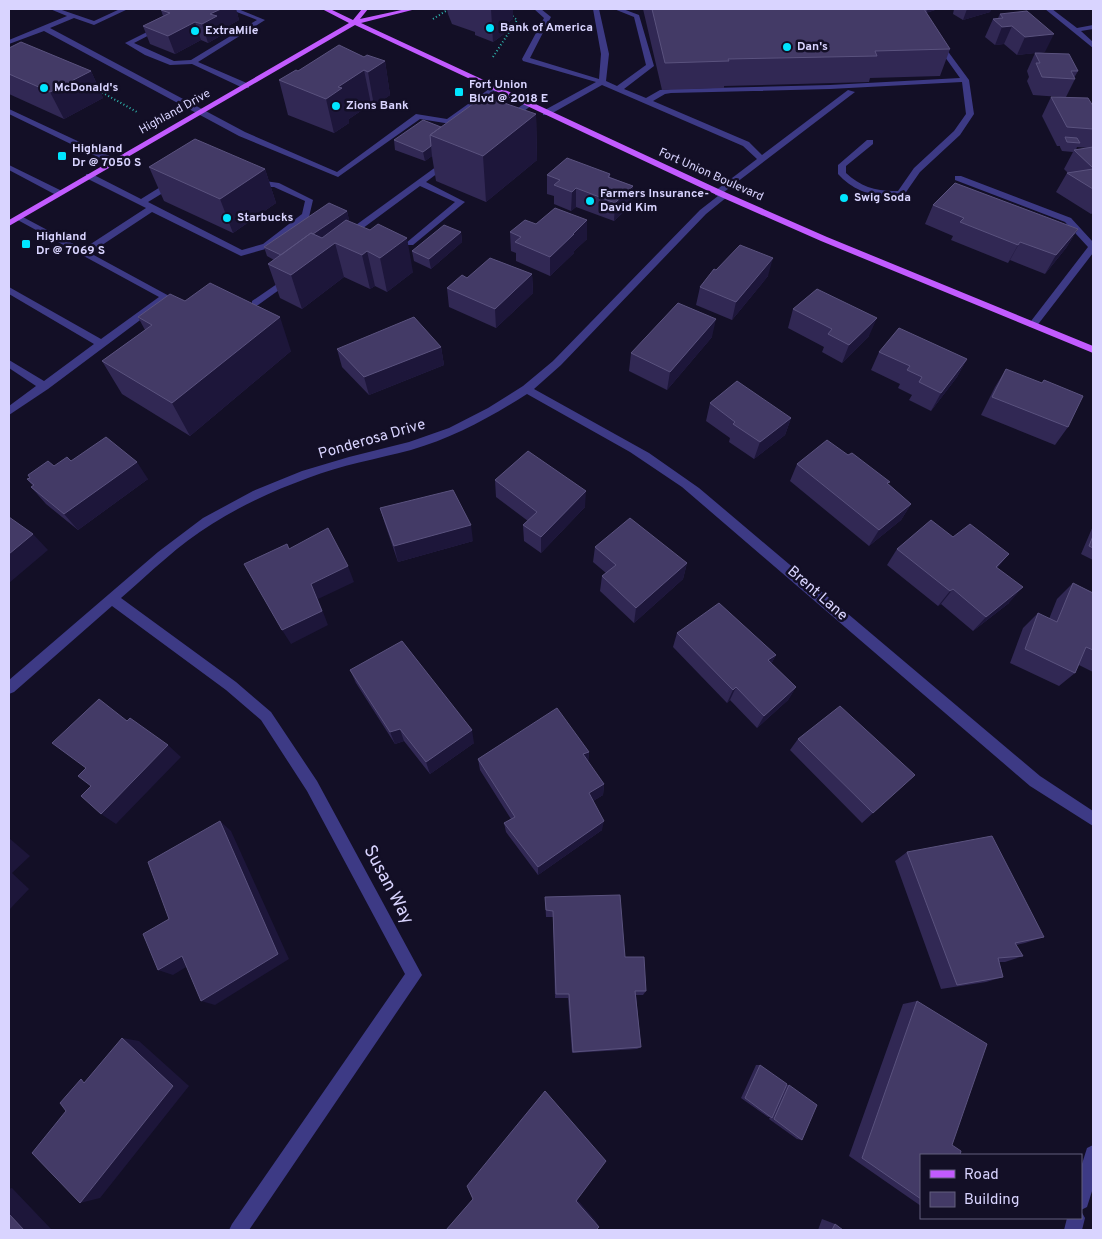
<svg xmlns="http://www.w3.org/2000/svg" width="1102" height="1239" font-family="Overpass,sans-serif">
	<rect width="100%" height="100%" fill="#130f26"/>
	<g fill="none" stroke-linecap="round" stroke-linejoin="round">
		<path stroke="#2fb8b0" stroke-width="2" stroke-dasharray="1 2.5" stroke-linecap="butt" d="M433,19L449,9
			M493,57L517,20L504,9
			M96,89L137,112"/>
		<path fill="#3d3a85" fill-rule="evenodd" d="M50,9H59L94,21L120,9H128L94,25L74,18L50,28L245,132L337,172L416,114L447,119L492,87L499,89L451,124L420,119L338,177L239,136L44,31L9,44V40L67,16Z
			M229,9H238L265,20L198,62L249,84V88H243L192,64L170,65L145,55L125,43L159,26H163V28L134,43L174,61L191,60L257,20Z
			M534,9H541L551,17L530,58L599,79L601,54L593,9H599L609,54L606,81L617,86L646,65L634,17L614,9H623L639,15L654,66L624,89L646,98L660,90L671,89L830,85L960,78L935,43L939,41L941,42L969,80L974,114L960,135L920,172L904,195C881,200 853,192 838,174V165L867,140H873V144L846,166V173C861,187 878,192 898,191L914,168L954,131L966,114L962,82L830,89L671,93L665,94L653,101L749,142L762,155L848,90L855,92L724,192L728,195L727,197L706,214L561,365L534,389L649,453L699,488L1040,776L1093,811V826L1030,786L682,487L630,452L527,394C491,417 453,438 411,450C377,459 341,465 308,478C275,490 242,505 212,524C179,544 150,573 121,598L236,682L271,712L317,781L422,975L249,1230H229L232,1224L405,974L307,791L261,720L226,690L112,606L14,692L9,694V680L158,552L203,518L253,491L302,471L349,457L409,442L449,428L488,408L523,386L553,361L700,210L718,196L715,195V191L757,159L743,146L602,85L549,115H543V111L596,82L523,61L522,59L544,18Z
			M1045,9H1052L1077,28L1093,25V29L1081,31L1093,42V48Z
			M525,103L532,105L511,121H505V117Z
			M9,109L116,159L117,161L110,163L9,114Z
			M444,161L451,163L426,182L465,202L413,245H407L406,243L455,202L420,186L351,237H345V233Z
			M9,165L62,191L63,193L56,195L9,170Z
			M86,174H92L141,199L170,181H176V185L148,202L242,250L263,244L302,214L305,201L274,187H260L250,183V179L279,183L313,200L309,217L269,248L241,256L152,212L90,253L171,297L48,389L9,415V406L36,386L9,368V360L44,381L94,344L9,294V287L101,339L159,297L14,218L21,216L83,249L146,208L86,178Z
			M955,176H961L1071,218L1093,242V253L1036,327H1030L1028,325L1088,247L1065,222L955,180Z
			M290,275L295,278L293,280L258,305H252V301Z
			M1093,1145V1188L1087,1207L1081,1210V1167L1087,1148Z
			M1081,1211L1085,1218L1082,1230H1064L1067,1218H1081Z"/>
		<path fill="#c25bff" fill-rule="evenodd" d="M322,9H330L353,20L362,9H368L360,19L406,9H416L361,23L727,193L827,237L1093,346V353L821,241L721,197L355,25L9,226V220L349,23Z"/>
	</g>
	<path fill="#312854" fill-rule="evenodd" d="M163,9H236L239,20L221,30L222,35L208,43L201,40L175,54L150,44L143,26L163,16L161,10Z
		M447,9H513V19L510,21V24L504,29V34L493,42L475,35V32L452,24L448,14Z
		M643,9H938L926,13L950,49L940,76L870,78L869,82L724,86V88L662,90Z
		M954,9H991L990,12L963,20L953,14Z
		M1000,14L1045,52L1039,53L1078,71L1074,78L1075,79L1066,97L1093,106V213L1091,214L1056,192L1067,173H1068L1064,169L1073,152L1062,151L1060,147V146H1057L1042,116L1051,97H1060L1033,95L1027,81L1029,77L1027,71L1035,53L1017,55L1004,44L995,45L985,37L993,19L998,18ZM1077,147L1089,148L1076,150Z
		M9,48L91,71L103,98L64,119L9,94Z
		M364,57L385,61L390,95L374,106L371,104L349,119V123L334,133L288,115L279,80L298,71Z
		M536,114L537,160L486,202L436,181L432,156L425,161L395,150L394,140L441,127Z
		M149,167L265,169L276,203L233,233L164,201Z
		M610,174V177L633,186L631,205L614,221L576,207L571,211L554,204V196L547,194V175Z
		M933,205L1078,229L1066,248L1045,274L1010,260L1008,263L951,240L953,236L925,224Z
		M347,211L349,220L348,221L413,272L387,292L375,286L370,289L344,277L302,309L280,298L268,264L274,260L267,256L264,247Z
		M536,224L587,239L574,251V253L550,276L516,261V253L511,251L510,232Z
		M461,232L462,242L431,269L414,261L412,251Z
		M716,270L768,276L732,320L696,305L700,287Z
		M532,274L533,293L496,328L449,307L447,288L467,278Z
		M793,309L869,336L842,363L822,352L824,347L788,328Z
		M138,317L291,351L190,436L122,394L102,361L145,330Z
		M712,337L667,390L629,371L631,353Z
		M441,347L444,365L369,395L342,367L337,349Z
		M879,352L967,359L957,377L931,411L909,400L912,395L898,388L900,384L871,370Z
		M1006,369L1068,427L1055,445L981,415L995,387Z
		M710,403L791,418L785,435L754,459L729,442L730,438L706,421Z
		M71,461L148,479L78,530L46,504L31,487L33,486L27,479L30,478L28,475Z
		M797,464L889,485L911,504L901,520L869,546L790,481Z
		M495,480L585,507L541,553L524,541L523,525L528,521L496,497Z
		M380,508L473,541L398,562L385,524Z
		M1093,526V560L1081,554Z
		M953,537L1009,554L997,568L1009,603L973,631L941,604L938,606L887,565L897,549Z
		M595,547L687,563L683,579L634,623L600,591L602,576L606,573L593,562Z
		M1073,583L1093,593V672L1079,665L1075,673L1059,686L1010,663L1023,628L1038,613L1049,619L1057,599Z
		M677,633L776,655L771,664L796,687L788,700L757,728L730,700L727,703L673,647Z
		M350,670L474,743L430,774L404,741L395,744L356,683Z
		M798,739L873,813L862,823L790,750Z
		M589,752L588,762L604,784L603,795L593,801L602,830L538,875L506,832L504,823L511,819L480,770L478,759Z
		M907,852L1044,937L1025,943L1016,945L1023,956L1005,962H999L1003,977L986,982L941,989L895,861Z
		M545,897L625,957L646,991L643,995H636L641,1047L637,1049L572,1053L568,998H555L553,917H546Z
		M917,1001L921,1155V1206L849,1156L903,1004Z
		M756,1065H760L787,1085H789L802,1140L797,1139L769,1119L770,1117H768L741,1098Z
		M822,1219L835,1224L843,1230H818Z"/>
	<path fill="#1d163a" d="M221,9H236L239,20L221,30L222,35L208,43L202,24L210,14Z
		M491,9H513V19L510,21V24L504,29V34L493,42Z
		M928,9H938L926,13Z
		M967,9H991L990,12L963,20Z
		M195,22L201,40L175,54L168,36Z
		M1012,26L1004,44L995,45L1002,27Z
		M1054,34L1045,52L1017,55L1025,37Z
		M385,61L390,95L374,106L368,72Z
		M364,70L371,104L349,119V123L334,133L326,99L338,87Z
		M91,71L103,98L64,119L50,92Z
		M536,114L537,160L486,202L483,156Z
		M431,146L432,156L425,161L423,152Z
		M265,169L276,203L233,233L220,199Z
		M633,186L631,205L614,221L615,203Z
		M576,188V207L571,211L572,192Z
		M347,211L349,220L284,265L281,255Z
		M587,220V239L574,251V253L550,276V257Z
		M1078,229L1066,248L1045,274L1056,255Z
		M461,232L462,242L431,269L429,259Z
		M407,238L413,272L387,292L380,258Z
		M1020,242L1010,260L1008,263L1018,245Z
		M335,243L344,277L302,309L291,275Z
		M367,251L375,286L370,289L362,255Z
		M773,258L768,276L732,320L736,302Z
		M532,274L533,293L496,328L495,309Z
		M280,317L291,351L190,436L172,403Z
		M877,318L869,336L842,363L849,345Z
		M716,319L712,337L667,390L670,372Z
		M441,347L444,365L369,395L364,377Z
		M967,359L957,377L931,411L941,393Z
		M791,418L785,435L754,459L760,442Z
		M137,462L148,479L78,530L64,514Z
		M586,491L585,507L541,553V537Z
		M911,504L901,520L869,546L879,530Z
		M471,525L473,541L398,562L394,546Z
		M33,534L48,550L9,583V554Z
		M687,563L683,579L634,623L636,608Z
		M348,566L354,582L318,599L328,625L291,644L282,630L311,584Z
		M1023,587L1009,603L973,631L986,617Z
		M953,589L941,604L938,606L950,591Z
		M776,655L769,668L768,660Z
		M736,687L730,700L727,703L733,690Z
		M796,687L788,700L757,728L764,716Z
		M400,729L404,741L395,744L390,732Z
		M472,730L474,743L430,774L426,762Z
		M168,745L181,757L116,824L101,814Z
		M589,752L588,764L583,754Z
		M604,784L603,795L588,804L589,793Z
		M220,821L231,831L289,959L215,1005L201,1001Z
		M604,821L602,830L538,875V867Z
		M9,838L30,856L12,873L29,889L9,910Z
		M182,956L196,961L173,975L158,970Z
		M122,1038L139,1041L189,1086L100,1198L80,1203Z
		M12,1188L52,1230H24L9,1214V1189Z
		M575,1197L596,1221L599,1227L576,1201Z"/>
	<path fill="#433a66" stroke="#5a527e" d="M163,9H221L210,14L217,16L202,24L195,22L168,36L143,26L170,13L161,10Z
		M652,9H924L950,49L875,51L877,56L728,59L729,61L665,63Z
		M1027,11L1054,34L1025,37L1012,26L1002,27L993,19L1003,18L1000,14Z
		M21,42L91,71L50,92L9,74V48Z
		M339,45L364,57L367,55L385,61L368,72L364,70L338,87L342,88L326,99L279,80L296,70L298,71Z
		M1035,53L1069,54L1078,71H1071L1075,79L1042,77L1036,63H1040Z
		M484,96L536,114L483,156L430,135Z
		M1051,97L1088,98L1093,106V129L1067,127Z
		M423,120L441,127L430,135L431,146L423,152L394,140Z
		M1065,137L1077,138L1080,143L1067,142Z
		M195,139L265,169L220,199L149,167Z
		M1093,147V168L1074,150Z
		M567,158L610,174L608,177L633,186L615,203L576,188L572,192L554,185L560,180L547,175Z
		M1093,169V189L1067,173Z
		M955,183L1078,229L1056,255L1020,242L1018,245L960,222L964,218L933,205Z
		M329,203L347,211L313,234L311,233L281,255L264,247Z
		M555,208L587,220L573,234H574L550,257L515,242L521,237L510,232L525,220L536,224Z
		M346,220L370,230L378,224L407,238L380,258L367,251L362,255L335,243L291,275L268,264L311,233L322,238Z
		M444,225L461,232L429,259L412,251Z
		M740,245L773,258L736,302L700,287L714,269L716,270Z
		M490,258L532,274L495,309L447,288L462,275L467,278Z
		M210,283L280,317L172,403L102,361L152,325L138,317L170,294L185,301Z
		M817,289L877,318L849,345L828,334L832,329L793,309Z
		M678,303L716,319L670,372L631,353Z
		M414,317L441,347L364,377L337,349Z
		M899,328L967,359L941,393L919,382L922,377L907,370L910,366L879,352Z
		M1006,369L1042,383L1044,380L1083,396L1068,427L992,397Z
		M737,381L791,418L760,442L733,424L735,422L710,403Z
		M106,437L137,462L64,514L31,487L34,485L27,479L30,478L28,475L48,461L54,466L67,457L71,461Z
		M827,440L848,455L852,453L890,482L887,483L911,504L879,530L797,464Z
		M528,451L586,491L541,537L523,525L537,512L495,480Z
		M453,490L471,525L394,546L380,508Z
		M9,517L33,534L9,554Z
		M630,518L687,563L636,608L602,576L616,565L595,547Z
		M931,520L953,537L970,524L1009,554L996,567L1023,587L986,617L953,589L950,591L897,549Z
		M328,528L348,566L311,584L322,611L282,630L244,564L287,544L289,549Z
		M1093,536V548L1089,546Z
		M1073,583L1093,593V650L1086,647L1075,673L1025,649L1038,613L1057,622Z
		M719,603L776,655L768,660L796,687L764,716L736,687L733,690L677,633Z
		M402,641L472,730L426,762L400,729L390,732L350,670Z
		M99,699L127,721L130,718L168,745L101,814L81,796L91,786L78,776L86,768L52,743Z
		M840,706L915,775L873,813L798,739Z
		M557,708L589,752L583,754L604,784L589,793L604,821L538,867L504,823L515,817L478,759Z
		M220,821L278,954L201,1001L182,956L158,970L143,934L169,919L148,862Z
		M992,836L1044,937L1015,943L1023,956L998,958L1003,977L957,985L907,852Z
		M620,895L625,957H644L646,991H635L641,1047L573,1052L569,994H556L553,911L546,910L545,897Z
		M917,1001L987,1044L952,1145L961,1151L960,1155H921V1199L862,1158Z
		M122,1038L173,1086L80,1203L32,1153L66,1111L60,1103L81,1079L84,1083Z
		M760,1065L787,1084L772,1118L745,1098Z
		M789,1085L817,1105L802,1140L774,1119Z
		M545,1091L606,1161L576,1201L599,1227L596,1230H446L473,1199L467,1186Z
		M9,1214L24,1230H9Z
		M835,1224L843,1230H832Z"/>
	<g fill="#00e5ff" stroke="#130f26" stroke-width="2">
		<circle cx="490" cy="28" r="5"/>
		<circle cx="195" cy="31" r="5"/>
		<circle cx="787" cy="47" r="5"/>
		<circle cx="44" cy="88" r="5"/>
		<rect x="454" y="87" width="10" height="10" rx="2.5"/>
		<circle cx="336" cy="106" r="5"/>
		<rect x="57" y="151" width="10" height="10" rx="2.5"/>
		<circle cx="844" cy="198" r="5"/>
		<circle cx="590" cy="201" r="5"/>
		<circle cx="227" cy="218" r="5"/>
		<rect x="21" y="239" width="10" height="10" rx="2.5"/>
	</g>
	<g text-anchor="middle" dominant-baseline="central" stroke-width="5" stroke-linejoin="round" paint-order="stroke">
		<g font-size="12" font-weight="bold" fill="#d9d4ff" stroke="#130f26" text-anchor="start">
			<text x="500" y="28">Bank of America</text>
			<text x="205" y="31">ExtraMile</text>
			<text x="797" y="47">Dan's</text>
			<text x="469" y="85">Fort Union<tspan x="469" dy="14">Blvd @ 2018 E</tspan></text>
			<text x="54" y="88">McDonald's</text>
			<text x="346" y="106">Zions Bank</text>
			<text x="72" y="149">Highland<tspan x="72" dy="14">Dr @ 7050 S</tspan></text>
			<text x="600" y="194">Farmers Insurance-<tspan x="600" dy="14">David Kim</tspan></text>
			<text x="854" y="198">Swig Soda</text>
			<text x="237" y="218">Starbucks</text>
			<text x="36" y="237">Highland<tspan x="36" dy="14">Dr @ 7069 S</tspan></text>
		</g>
		<g font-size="12" fill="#d9d4ff" stroke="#130f26">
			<text transform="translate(175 112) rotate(-29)">Highland Drive</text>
			<text transform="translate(711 175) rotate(24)">Fort Union Boulevard</text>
		</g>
		<g font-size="15" fill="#d9d4ff" stroke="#130f26">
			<text transform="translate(372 440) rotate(-16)">Ponderosa Drive</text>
			<text transform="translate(817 594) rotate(41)">Brent Lane</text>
		</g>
		<g font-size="18" fill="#d9d4ff" stroke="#130f26">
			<text transform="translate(388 885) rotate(62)">Susan Way</text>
		</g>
	</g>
	<rect width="1102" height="1239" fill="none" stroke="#d9d4ff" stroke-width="20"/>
	<rect x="920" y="1154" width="162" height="65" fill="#130f26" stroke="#625e7d"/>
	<rect x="930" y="1170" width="25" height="8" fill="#c25bff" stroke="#625e7d"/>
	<text x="964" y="1179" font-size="15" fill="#d9d4ff">Road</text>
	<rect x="930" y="1192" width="25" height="15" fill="#433a66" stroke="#625e7d"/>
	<text x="964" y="1204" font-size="15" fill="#d9d4ff">Building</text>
</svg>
